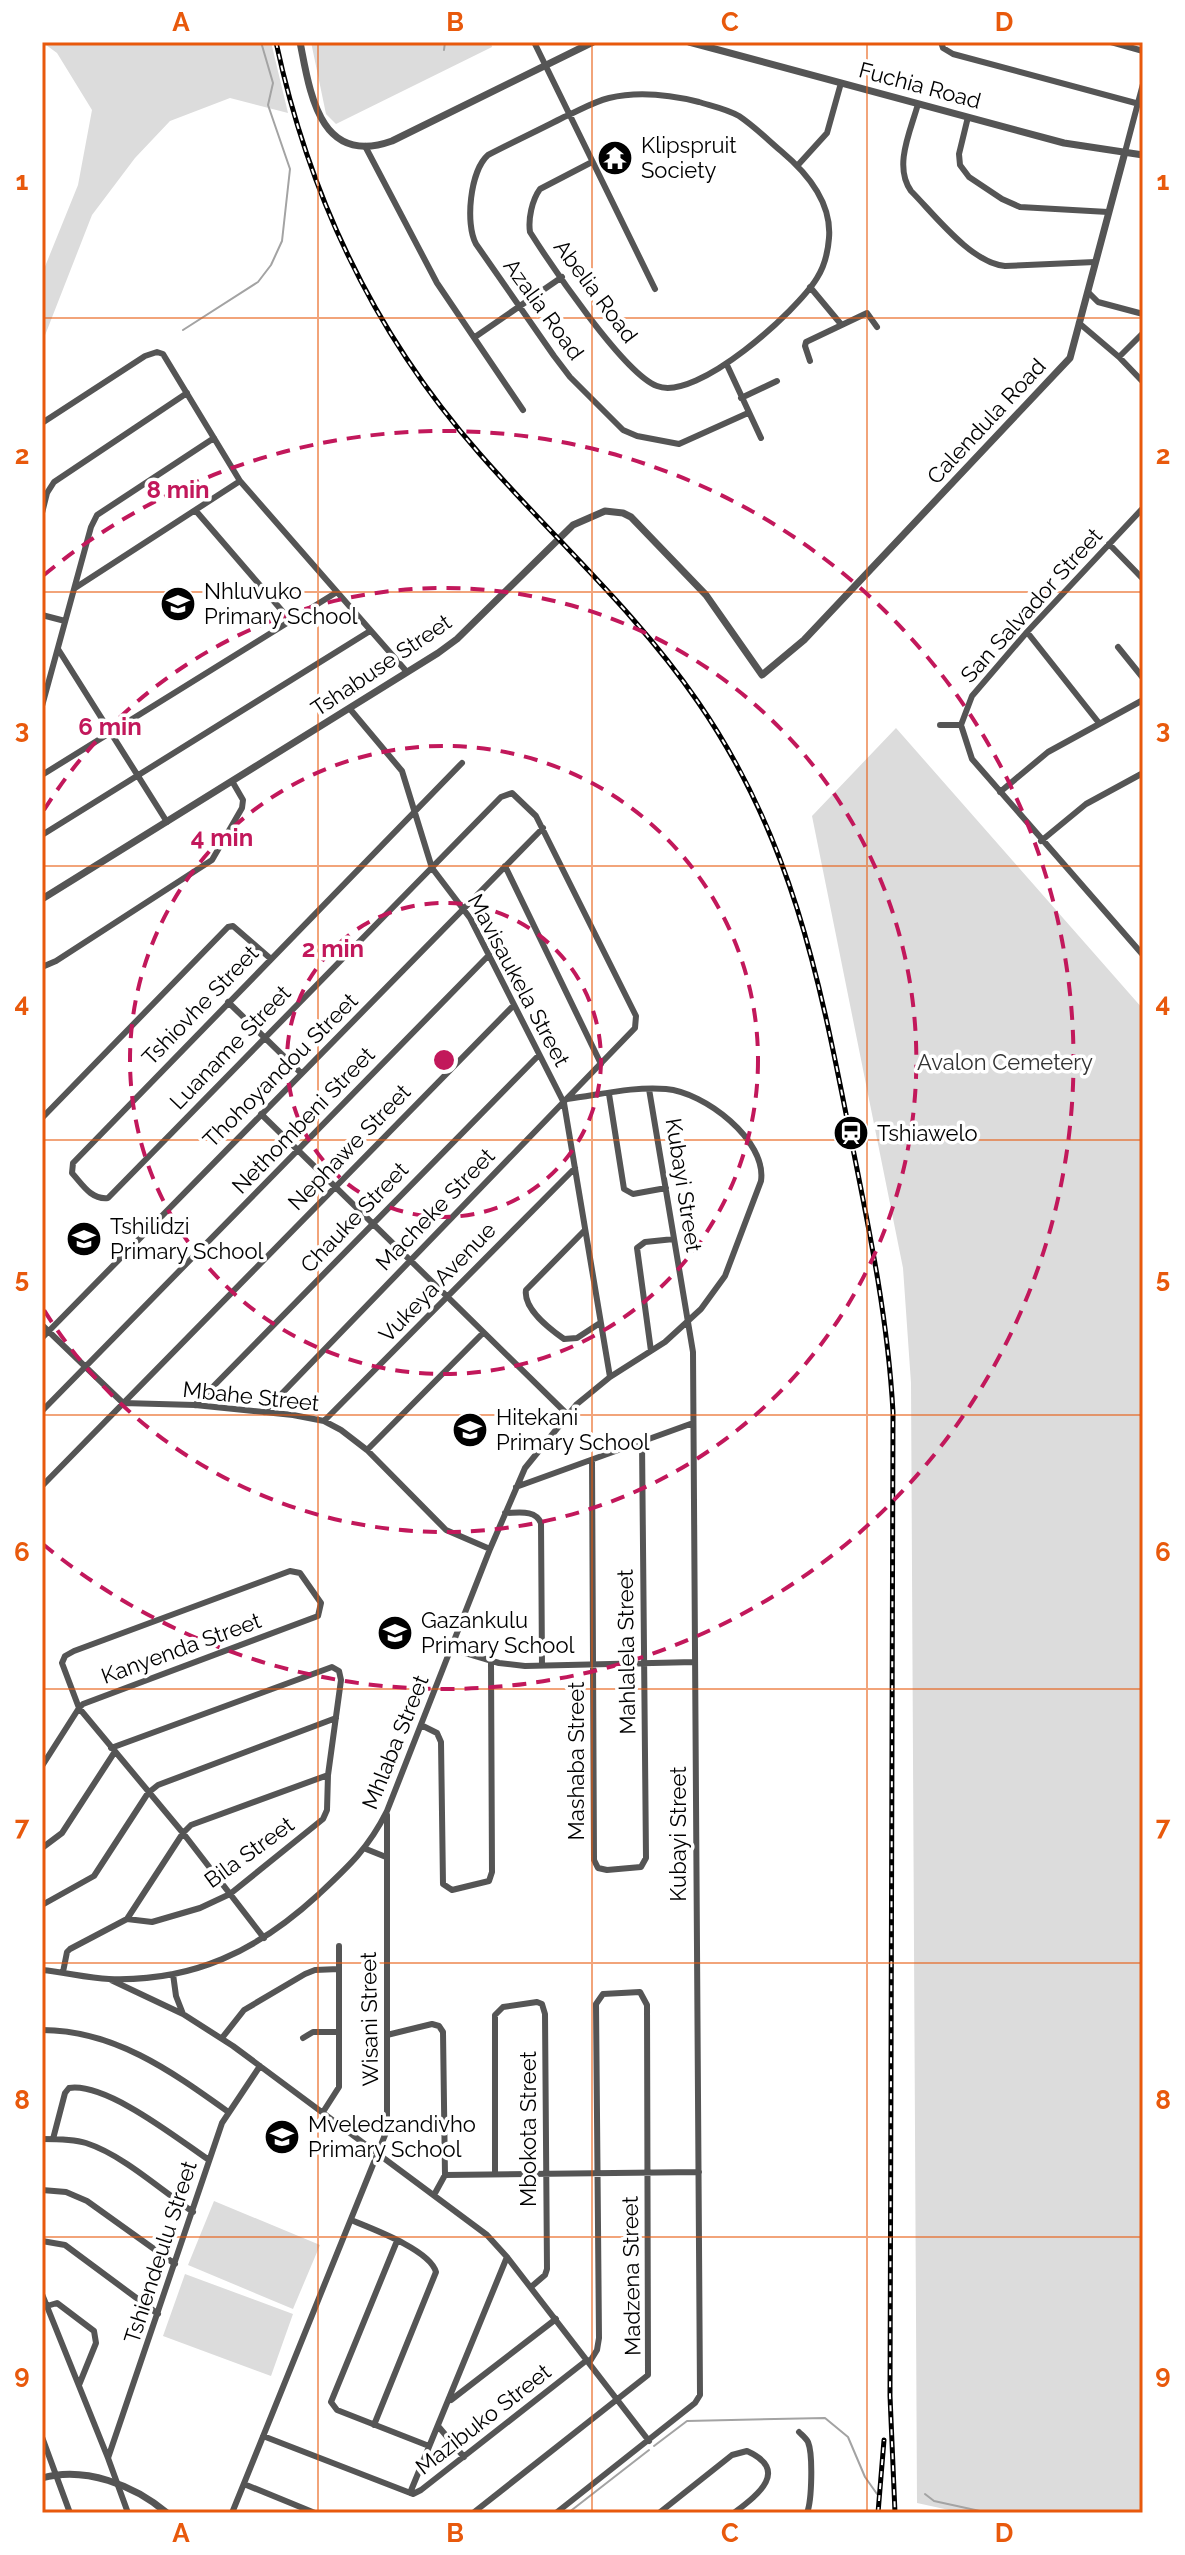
<svg xmlns="http://www.w3.org/2000/svg" width="1185" height="2555" font-family="Raleway,sans-serif">
	<rect width="100%" height="100%" fill="#fff"/>
	<path fill="#dcdcdc" d="M42,42H271L288,113L230,98L170,121L135,158L92,215L42,343V274L78,185L92,110L57,53Z
		M311,42H491L492,47L336,124L326,114Z
		M896,728L1143,1009V2513H963L917,2503L911,1383L903,1268L812,816Z
		M214,2201L320,2245L293,2309L188,2265Z
		M185,2274L293,2314L271,2376L163,2336Z"/>
	<g fill="none" stroke-linecap="round" stroke-linejoin="round">
		<path stroke="#a3a3a3" stroke-width="2" d="M444,50L445,42
			M183,330L258,282L271,265L282,241L290,169L268,105L273,83L261,42
			M654,2446L687,2421L825,2418L848,2437L865,2477L877,2494
			M925,2494L934,2501L989,2513
			M568,2513L649,2450"/>
		<path stroke="#555" stroke-width="6" d="M534,42L655,289
			M941,42L943,48L953,54L1143,105
			M1111,42L1143,51
			M918,104C911,130 893,166 911,191C934,214 971,263 1005,266L1095,262
			M968,117L959,154L960,165L969,177L1002,199L1020,207L1108,212
			M365,146L437,283L523,410
			M1125,152L1143,84
			M592,162L540,189C532,200 528,219 530,232C551,265 624,374 657,386C697,402 797,311 817,278C824,267 828,251 829,238C832,202 806,172 781,151C767,139 754,126 739,116C727,109 712,106 699,102C671,95 638,91 609,98C593,102 578,111 564,117C539,130 513,142 488,155C470,171 465,224 476,244L554,356L570,377L623,430L637,436L679,444L748,413
			M798,165L827,133L841,83
			M810,287L840,323
			M1088,292L1098,302L1143,314
			M1079,323L1119,357L1143,382
			M475,337L562,277
			M1119,357L1143,333
			M810,361L805,346L806,342L867,313L877,327
			M727,365L761,438
			M741,398L777,381
			M42,423L145,356L157,352L163,354L240,481L407,672
			M1143,508L1027,632L972,696L961,725L972,759L1143,955
			M196,511L290,620
			M42,513L47,493L54,482L187,393
			M1109,544L1143,579
			M75,588L240,481
			M42,615L65,621
			M1027,632L1099,723
			M1118,647L1143,678
			M58,649L167,822
			M42,706L91,527L97,515L214,438
			M350,709L402,771L432,868L470,918L564,1103L610,1377
			M940,725H961
			M42,775L337,592
			M1000,792L1048,752L1143,700
			M42,835L370,631
			M1041,841L1086,804L1143,773
			M505,866L601,1064
			M42,967L56,961L212,860L242,808L243,800L232,781
			M228,1002L301,1073
			M609,1094L624,1189L633,1194L666,1188
			M261,1114L567,1414
			M42,1118L228,927L233,926L271,959
			M585,1230L526,1290C523,1309 550,1329 564,1339L577,1338L600,1323
			M42,1325L123,1403L195,1405L293,1415L324,1421L341,1430L367,1450L446,1530L490,1549
			M42,1338L543,828
			M651,1351L637,1248L645,1242L674,1239
			M195,1405L539,1055
			M42,1411L489,955
			M264,1412L635,1028L636,1016L536,816L512,793L501,797L108,1198C91,1200 82,1184 72,1173L73,1163L462,763
			M324,1421L575,1168
			M367,1450L483,1333
			M592,1460L594,1860L598,1868L607,1870L641,1867L646,1858L642,1442
			M42,1486L514,1005
			M516,1487L693,1423
			M505,1513C518,1513 535,1509 541,1523L542,1665
			M452,1649L499,1663L525,1666L695,1662
			M421,1725L437,1733L441,1742L443,1884L452,1890L489,1881L492,1872L491,1661
			M42,1766L79,1708L83,1704L318,1616L321,1603L300,1573L290,1571L74,1651L65,1656L62,1663L79,1708L183,1833L264,1938
			M42,1848L62,1833L114,1753
			M366,1849L386,1857
			M42,1905L94,1876L148,1793L158,1785L336,1718
			M127,1919L183,1833L191,1825L328,1775
			M42,1970C64,1972 87,1978 109,1979C193,1982 257,1951 318,1895C348,1867 368,1849 387,1811L490,1549L525,1468L577,1404L610,1377L665,1342L701,1309L725,1276L761,1181C767,1140 704,1092 666,1089C634,1086 599,1095 567,1099
			M63,1972L67,1952L70,1949L127,1919L152,1922L200,1908L230,1894L323,1819L327,1810L328,1775L341,1680L339,1671L332,1667L111,1748
			M173,1974L176,1996L183,2014
			M111,1980L183,2014L233,2046L487,2235L507,2257L649,2441
			M42,2030C114,2030 171,2071 227,2111
			M387,2035L432,2024L439,2026L443,2032L445,2175L434,2195
			M222,2038L244,2010L305,1974L315,1970L339,1969
			M303,2038L313,2032H339
			M323,2112L339,2087V1946
			M42,2139C56,2139 73,2139 86,2143C123,2155 161,2190 193,2212
			M53,2139L65,2093L69,2088C106,2082 178,2139 209,2160
			M495,2174V2015L503,2007L537,2002L542,2004L545,2014L547,2269L545,2275L531,2287
			M445,2175L699,2172
			M42,2190L66,2192L87,2201L175,2264
			M351,2220C373,2229 430,2250 436,2272L374,2425
			M42,2241L65,2245L158,2314
			M397,2241L331,2402L337,2410L429,2446
			M42,2294L108,2458L128,2513
			M47,2306L57,2303L94,2331L96,2343L79,2385
			M451,2400L556,2319
			M438,2426L464,2457
			M799,2432C802,2435 806,2438 808,2442C813,2454 812,2500 807,2513
			M263,2436L413,2494L421,2490L587,2360
			M42,2437L70,2513
			M108,2458L222,2123L260,2066
			M244,2484L315,2513
			M410,2493L507,2257
			M232,2513L387,2130V1815
			M473,2513L648,2375L647,2005L640,1992L603,1994L596,2004L599,2338L597,2350L589,2363
			M556,2513L695,2403L700,2395L693,1352L649,1089
			M659,2513L732,2455L747,2451C791,2471 756,2496 734,2513"/>
		<path stroke="#555" stroke-width="7" d="M300,42C310,92 319,167 392,141L593,42
			M689,42L1064,143L1143,155
			M42,899L438,653L457,639L573,525L605,511L623,513L631,517L706,595L762,675L804,640L1070,358L1125,152
			M42,2478C85,2466 134,2485 167,2513"/>
		<defs>
			<path id="rail" d="M276,42C309,196 374,334 479,453C552,537 635,610 698,702C794,841 820,983 852,1144C870,1233 888,1321 893,1412L890,2396L895,2513
				M878,2513L884,2440"/>
		</defs>
		<use href="#rail" stroke="#000" stroke-width="5"/>
		<use href="#rail" stroke="#fff" stroke-width="2" stroke-dasharray="6" stroke-linecap="butt"/>
	</g>
	<path fill="none" stroke="#e8590c" stroke-width="2" stroke-opacity="0.55" d="M318,42V2513M592,42V2513M867,42V2513M42,318H1143M42,592H1143M42,866H1143M42,1140H1143M42,1415H1143M42,1689H1143M42,1963H1143M42,2237H1143"/>
	<g fill="none" stroke="#c2185b" stroke-width="4" stroke-dasharray="14 10">
		<circle cx="444" cy="1060" r="157"/>
		<circle cx="444" cy="1060" r="314"/>
		<path d="M44 810A472 472 0 1 1 44 1310"/>
		<path d="M44 575A629 629 0 1 1 44 1545"/>
	</g>
	<defs>
		<symbol id="temple-disc" viewBox="-11 -11 22 22"><circle r="9.5" fill="#000" stroke="#fff"/><path d="M0-6L5-2H3V0L6.5 2.5H4V6H1.5V3h-3V6H-4V2.5H-6.5L-3 0V-2H-5Z" fill="#fff"/></symbol>
		<symbol id="school-disc" viewBox="-11 -11 22 22"><circle r="9.5" fill="#000" stroke="#fff"/><path d="M0-5L7-2L0 1L-7-2ZM-4 1L0 2.5L4 1V4Q0 6-4 4Z" fill="#fff"/></symbol>
		<symbol id="station-disc" viewBox="-11 -11 22 22"><circle r="9.5" fill="#000" stroke="#fff"/><path d="M-3-6H3Q5-6 5-4V2Q5 4 3 4L4.5 6H3L1.5 4h-3L-3 6H-4.5L-3 4Q-5 4-5 2V-4Q-5-6-3-6ZM-3.5-4v3h7v-3ZM-3.5 1v1.5H-2V1ZM2 1v1.5H3.5V1Z" fill="#fff"/></symbol>
	</defs>
	<g fill-rule="evenodd">
		<use href="#temple-disc" x="595" y="138" width="40" height="40"/>
		<use href="#school-disc" x="158" y="584" width="40" height="40"/>
		<use href="#station-disc" x="831" y="1113" width="40" height="40"/>
		<use href="#school-disc" x="64" y="1219" width="40" height="40"/>
		<use href="#school-disc" x="450" y="1410" width="40" height="40"/>
		<use href="#school-disc" x="375" y="1613" width="40" height="40"/>
		<use href="#school-disc" x="262" y="2117" width="40" height="40"/>
	</g>
	<g text-anchor="middle" dominant-baseline="central" stroke-width="7" stroke-linejoin="round" paint-order="stroke">
		<g font-size="22" fill="#000" stroke="#fff">
			<text transform="translate(920 85) rotate(15)">Fuchia Road</text>
			<text transform="translate(596 291) rotate(53)">Abelia Road</text>
			<text transform="translate(544 309) rotate(54)">Azalia Road</text>
			<text transform="translate(986 421) rotate(-47)">Calendula Road</text>
			<text transform="translate(1031 605) rotate(-48)">San Salvador Street</text>
			<text transform="translate(381 665) rotate(-34)">Tshabuse Street</text>
			<text transform="translate(519 980) rotate(62)">Mavisaukela Street</text>
			<text transform="translate(200 1005) rotate(-46)">Tshiovhe Street</text>
			<text transform="translate(230 1047) rotate(-46)">Luaname Street</text>
			<text transform="translate(280 1070) rotate(-45)">Thohoyandou Street</text>
			<text transform="translate(303 1120) rotate(-46)">Nethombeni Street</text>
			<text transform="translate(349 1147) rotate(-46)">Nephawe Street</text>
			<text transform="translate(684 1185) rotate(81)">Kubayi Street</text>
			<text transform="translate(435 1209) rotate(-46)">Macheke Street</text>
			<text transform="translate(354 1217) rotate(-46)">Chauke Street</text>
			<text transform="translate(437 1282) rotate(-46)">Vukeya Avenue</text>
			<text transform="translate(251 1396) rotate(6)">Mbahe Street</text>
			<text transform="translate(181 1648) rotate(-20)">Kanyenda Street</text>
			<text transform="translate(626 1652) rotate(-91)">Mahlalela Street</text>
			<text transform="translate(395 1742) rotate(-68)">Mhlaba Street</text>
			<text transform="translate(576 1761) rotate(-90)">Mashaba Street</text>
			<text transform="translate(678 1834) rotate(-90)">Kubayi Street</text>
			<text transform="translate(249 1852) rotate(-36)">Bila Street</text>
			<text transform="translate(369 2019) rotate(-91)">Wisani Street</text>
			<text transform="translate(528 2129) rotate(-90)">Mbokota Street</text>
			<text transform="translate(160 2252) rotate(-72)">Tshiendeulu Street</text>
			<text transform="translate(631 2276) rotate(-91)">Madzena Street</text>
			<text transform="translate(483 2419) rotate(-38)">Mazibuko Street</text>
		</g>
		<g font-size="22" fill="#000" stroke="#fff" text-anchor="start">
			<text x="641" y="145">Klipspruit<tspan x="641" dy="25">Society</tspan></text>
			<text x="204" y="591">Nhluvuko<tspan x="204" dy="25">Primary School</tspan></text>
			<text x="877" y="1133">Tshiawelo</text>
			<text x="110" y="1226">Tshilidzi<tspan x="110" dy="25">Primary School</tspan></text>
			<text x="496" y="1417">Hitekani<tspan x="496" dy="25">Primary School</tspan></text>
			<text x="421" y="1620">Gazankulu<tspan x="421" dy="25">Primary School</tspan></text>
			<text x="308" y="2124">Mveledzandivho<tspan x="308" dy="25">Primary School</tspan></text>
		</g>
		<g font-size="22" fill="#333" stroke="#fff">
			<text x="1005" y="1062">Avalon Cemetery</text>
		</g>
	</g>
	<circle cx="444" cy="1060" r="12" fill="#c2185b" stroke="#fff" stroke-width="4"/>
	<g font-size="24" text-anchor="middle" font-weight="bold" fill="#c2185b" stroke="#fff" stroke-width="7" stroke-linejoin="round" paint-order="stroke">
		<text x="178" y="498">8 min</text>
		<text x="110" y="735">6 min</text>
		<text x="222" y="846">4 min</text>
		<text x="333" y="957">2 min</text>
	</g>
	<rect width="1185" height="2555" fill="none" stroke="#ffffff" stroke-width="88"/>
	<rect x="44" y="44" width="1097" height="2467" fill="none" stroke="#e8590c" stroke-width="3"/>
	<g font-size="26" text-anchor="middle" font-weight="bold" fill="#e8590c">
		<text x="181" y="31">A</text>
		<text x="455" y="31">B</text>
		<text x="730" y="31">C</text>
		<text x="1004" y="31">D</text>
		<text x="22" y="190">1</text>
		<text x="1163" y="190">1</text>
		<text x="22" y="464">2</text>
		<text x="1163" y="464">2</text>
		<text x="22" y="738">3</text>
		<text x="1163" y="738">3</text>
		<text x="22" y="1012">4</text>
		<text x="1163" y="1012">4</text>
		<text x="22" y="1287">5</text>
		<text x="1163" y="1287">5</text>
		<text x="22" y="1561">6</text>
		<text x="1163" y="1561">6</text>
		<text x="22" y="1835">7</text>
		<text x="1163" y="1835">7</text>
		<text x="22" y="2109">8</text>
		<text x="1163" y="2109">8</text>
		<text x="22" y="2383">9</text>
		<text x="1163" y="2383">9</text>
		<text x="181" y="2542">A</text>
		<text x="455" y="2542">B</text>
		<text x="730" y="2542">C</text>
		<text x="1004" y="2542">D</text>
	</g>
</svg>
